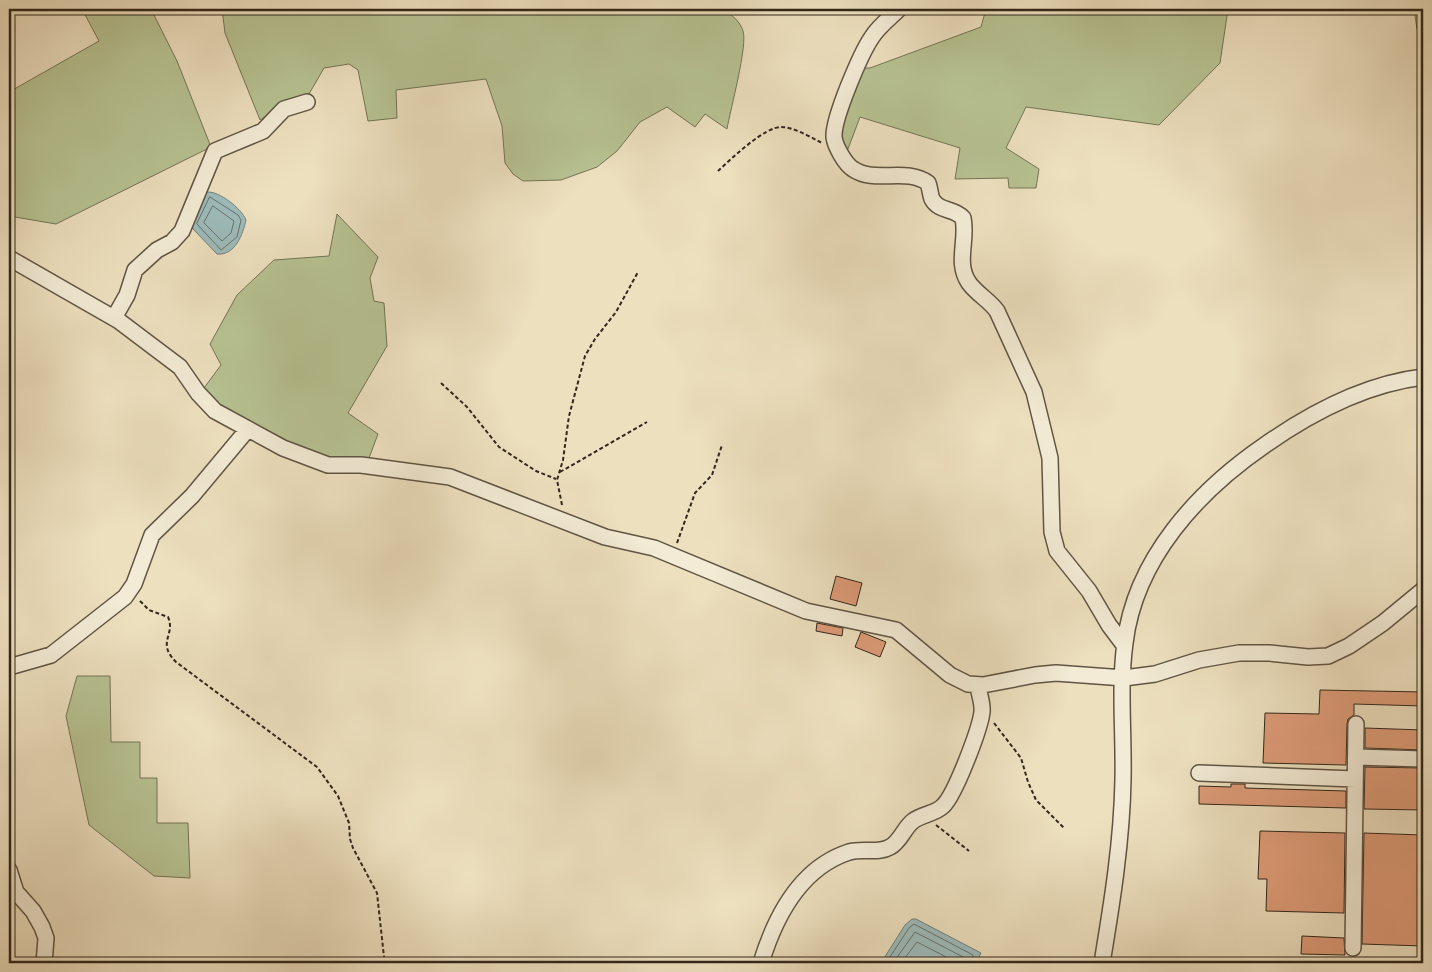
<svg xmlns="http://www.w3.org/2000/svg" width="1432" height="972" font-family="'EB Garamond',serif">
	<rect width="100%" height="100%" fill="#ede0bf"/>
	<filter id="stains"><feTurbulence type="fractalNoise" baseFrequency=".004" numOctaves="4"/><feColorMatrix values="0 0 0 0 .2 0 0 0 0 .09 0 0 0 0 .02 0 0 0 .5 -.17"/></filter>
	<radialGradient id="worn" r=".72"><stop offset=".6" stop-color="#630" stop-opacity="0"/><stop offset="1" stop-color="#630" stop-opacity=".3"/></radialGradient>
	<path fill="#b7c292" stroke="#747456" d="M82,9H151L177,61L211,147L56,224L9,216V92L99,41Z
		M222,9H722C731,14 740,21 743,31C748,45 730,111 727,129L705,114L695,127L667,107L640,122L617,151L597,167L561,180L523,181L513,174L505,163L502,126L486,79L396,90L397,118L368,121L358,70L349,64L324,68L309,94L295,98L260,120L225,33Z
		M986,9H1228L1220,63L1159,125L1026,107L1006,148L1039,169L1036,188H1009L1008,178L955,179L960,148L860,117L848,149L840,139L841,121L862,68H870L981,27Z
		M1414,9H1423V38L1417,29Z
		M337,214L378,257L370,278L374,301L384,303L387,346L348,413L378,434L369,458L344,460L312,455L226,412L204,388L221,365L210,344L237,295L274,260L329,256Z
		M77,676H110L111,742H140V778H157V823H188L190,878L154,876L89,825L66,716Z"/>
	<path fill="#9dbbbb" stroke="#72807b" d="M207,192C219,191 241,208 246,220C243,234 235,256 217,254L193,229L192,225Z
		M912,919H916L981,953L976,963H881L905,925Z"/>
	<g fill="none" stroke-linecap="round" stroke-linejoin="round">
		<path stroke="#67716b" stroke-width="1" d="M210,197L238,215L241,220L237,237L221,250L197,224Z
			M213,206L234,221L231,233L222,241L204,223Z
			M886,963L909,928L914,924L973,955L972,963
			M893,963L915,932L965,958L966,963
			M901,963L917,942L958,963"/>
	</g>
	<path fill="#dd9b77" stroke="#31271b" d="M836,576L862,583L856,606L830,599Z
		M817,623L843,628L842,636L816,631Z
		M861,632L886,642L880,657L855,647Z
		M1320,690L1423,692V706L1354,704V715L1348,719L1347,724L1346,765L1263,763L1265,713L1319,714Z
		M1365,728L1423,730V750L1365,748Z
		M1365,767L1423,768V810L1364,809Z
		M1231,784H1245V788L1346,791V808L1199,804V786L1231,787Z
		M1260,831L1345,833L1344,913L1266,911L1267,879H1258Z
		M1364,833L1423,835V946L1362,944Z
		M1302,936L1344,938L1345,955L1301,954Z"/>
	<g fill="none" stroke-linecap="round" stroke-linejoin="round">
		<defs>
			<path id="minor" d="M899,9C890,18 879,26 872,37C861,53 833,118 834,137C835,146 845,164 853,169C875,184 906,167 928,183C930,188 930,194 932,199C939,212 954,208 963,218C968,240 955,263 969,283C977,294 989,300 997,311L1034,392L1050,458L1052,532L1057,551L1089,591L1109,625L1124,645
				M9,258L119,321L180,367L198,393L215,411L283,448L328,465H361L450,477L605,537L654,548L806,611L896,630L950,675L968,684L983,685L1035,675L1056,673L1124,678L1155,674L1199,660L1239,653H1269L1308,657L1328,656L1349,646L1383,623L1423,590
				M114,318L127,295L135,270L157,250L172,242L182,231L215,151L263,131L284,109L307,102
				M9,667L51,655L125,597L134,584L152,535L192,496L248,429
				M1356,757L1423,759
				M1199,773L1355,779
				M9,870L16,892L33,911L42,927L46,938L44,963
				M1353,948L1356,724
				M761,963C775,917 800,868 849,852C863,848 878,854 890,847C900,842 904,828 913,821C922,814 935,814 943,806C955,795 980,729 982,712C983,704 979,694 978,686
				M1102,963C1112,903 1122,841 1123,779C1124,734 1119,687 1125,643C1135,559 1198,491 1265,445C1312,412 1365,384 1423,377"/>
		</defs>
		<use href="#minor" stroke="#605544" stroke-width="18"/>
		<path stroke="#31271b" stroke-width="2" stroke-dasharray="4 2.5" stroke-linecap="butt" d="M718,171C731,159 765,126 782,127C796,128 810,137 822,143
			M441,383L467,407L499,447L536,471L556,479
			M560,472L647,422
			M562,505L557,480L563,460L569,416L585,356L595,339L616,312L638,272
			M677,543L695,493L712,475L722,445
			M140,601L149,610L168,617C176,635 156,642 176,662L317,767L338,796L349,823L350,839L353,848L377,893L384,957
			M994,723L1021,758L1028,782L1036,800L1065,829
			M936,825L969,851"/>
		<use href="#minor" stroke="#f3ebd5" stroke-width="15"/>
	</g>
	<rect width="1432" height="972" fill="none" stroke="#ede0bf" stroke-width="30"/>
	<rect x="10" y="10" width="1412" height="952" fill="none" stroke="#31271b" stroke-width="2.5"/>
	<rect x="15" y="15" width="1402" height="942" fill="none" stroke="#31271b"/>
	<rect width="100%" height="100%" filter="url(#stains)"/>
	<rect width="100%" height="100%" fill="url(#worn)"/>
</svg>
